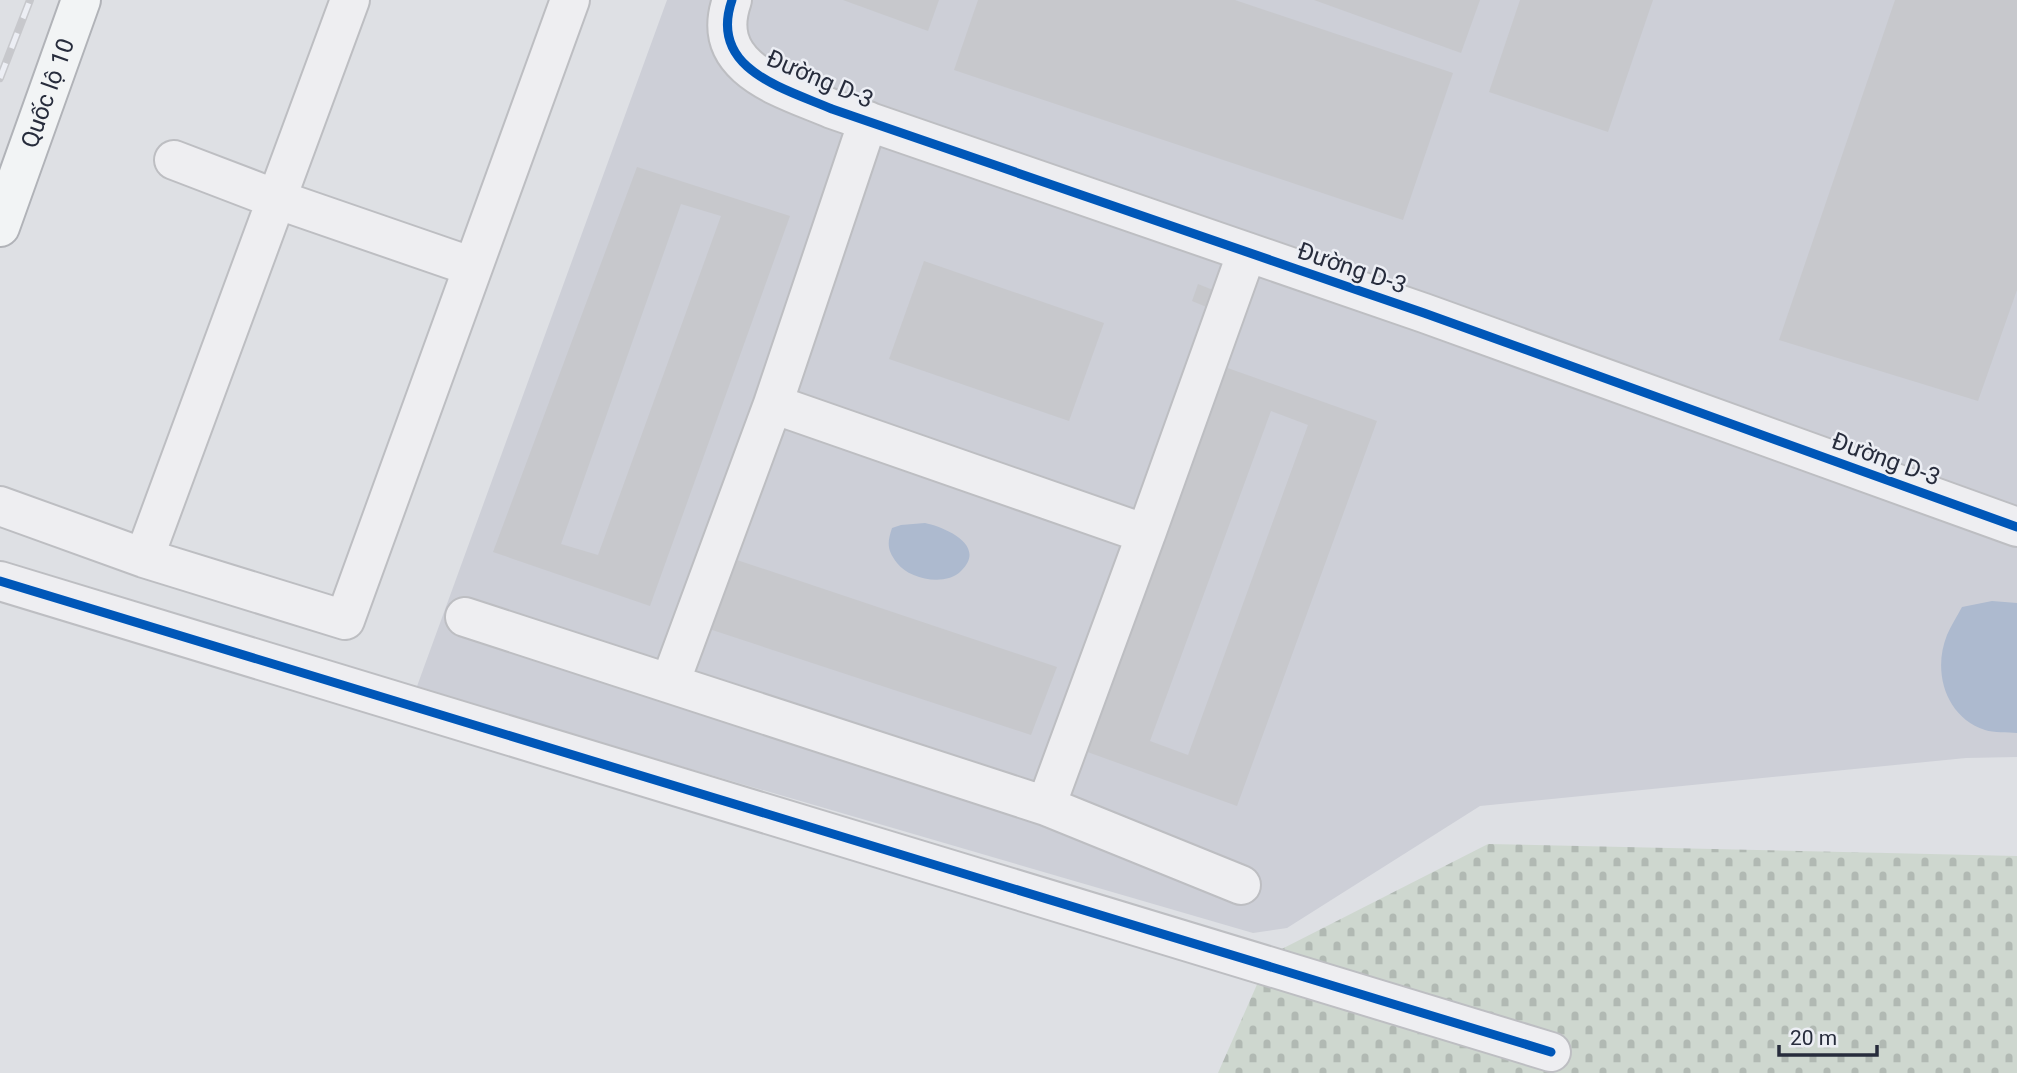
<svg xmlns="http://www.w3.org/2000/svg" width="2017" height="1073" font-family="Roboto,sans-serif">
	<defs>
		<pattern id="cemetery-stones" width="16" height="16" patternUnits="userSpaceOnUse" patternTransform="scale(1.75)"><rect width="16" height="16" fill="#ced7cf"/><path d="M2 7V4a2 2 0 0 1 4 0v3zM10 15v-3a2 2 0 0 1 4 0v3z" fill="#b1b9b3"/></pattern>
	</defs>
	<rect width="100%" height="100%" fill="#dee0e4"/>
	<path fill="#cdcfd7" d="M667,0H2017V757L1966,758L1480,806L1287,928L1253,933L416,689Z"/>
	<path fill="url(#cemetery-stones)" d="M1488,844L2017,856V1073H1218L1270,955Z"/>
	<path fill="#adbacf" d="M925,523C944,527 988,545 961,571C945,587 909,579 897,563C887,550 887,543 892,528L901,525Z
		M1992,601L2017,603V733C2007,732 1994,733 1985,730C1946,717 1932,672 1947,635C1951,626 1957,616 1962,607Z"/>
	<path fill="#c7c8cc" fill-rule="evenodd" d="M843,0H939L928,31Z
		M978,0H1235L1453,73L1403,220L954,70Z
		M1314,0H1480L1461,53Z
		M1520,0H1653L1608,132L1489,92Z
		M1895,0H2017V290L1978,401L1779,340Z
		M637,167L790,216L650,606L493,552ZM681,204L721,216L598,555L561,544Z
		M924,261L1104,323L1069,421L889,359Z
		M1198,284L1223,294L1216,311L1192,301Z
		M1222,366L1377,421L1237,806L1082,750ZM1271,411L1308,425L1188,755L1150,741Z
		M722,555L1057,667L1031,735L697,625Z"/>
	<g fill="none" stroke-linecap="round" stroke-linejoin="round">
		<defs>
			<path id="street" d="M732,0C708,69 783,88 832,109L1424,313L2017,527
				M868,121L773,404L1146,534L1247,252
				M174,160L276,199L473,267
				M0,506L144,558L345,620L570,0
				M144,558L350,0
				M0,581L1551,1052
				M465,617L1046,806L1146,534
				M670,683L773,404
				M1046,806L1241,885"/>
			<g id="highway">
				<path id="s1" d="M0,227L81,0"/>
			</g>
		</defs>
		<use href="#street" stroke="#bdbec2" stroke-width="42"/>
		<use href="#highway" stroke="#b1b3b8" stroke-width="42"/>
		<use href="#street" stroke="#eeeef1" stroke-width="38"/>
		<use href="#highway" stroke="#f2f4f5" stroke-width="38"/>
		<defs>
			<path id="rail" d="M0,78L30,0"/>
		</defs>
		<use href="#rail" stroke="#c7c8cc" stroke-width="8"/>
		<use href="#rail" stroke="#eceef4" stroke-width="5" stroke-dasharray="16" stroke-linecap="butt"/>
		<defs>
			<path id="cycleway" d="M732,0C708,69 783,88 832,109L1424,313L2017,527
				M0,581L1551,1052"/>
		</defs>
		<use href="#cycleway" stroke="#eceef4" stroke-width="13"/>
		<use href="#cycleway" stroke="#0057b8" stroke-width="9"/>
	</g>
	<g text-anchor="middle" dominant-baseline="central" stroke-width="5" stroke-linejoin="round" paint-order="stroke">
		<g font-size="24" fill="#272c3c" stroke="#eceef4">
			<text transform="translate(820 79) rotate(23)">Đường D-3</text>
			<text stroke="none"><textPath href="#s1" startOffset="142">Quốc lộ 10</textPath></text>
			<text transform="translate(1352 268) rotate(19)">Đường D-3</text>
			<text transform="translate(1886 459) rotate(20)">Đường D-3</text>
		</g>
	</g>
	<path d="M1779 1045v10h98v-10" fill="none" stroke="#272c3c" stroke-width="3.5"/>
	<text x="1790" y="1045" font-size="21" fill="#272c3c" stroke="#eceef4" stroke-width="5" paint-order="stroke">20 m</text>
</svg>
